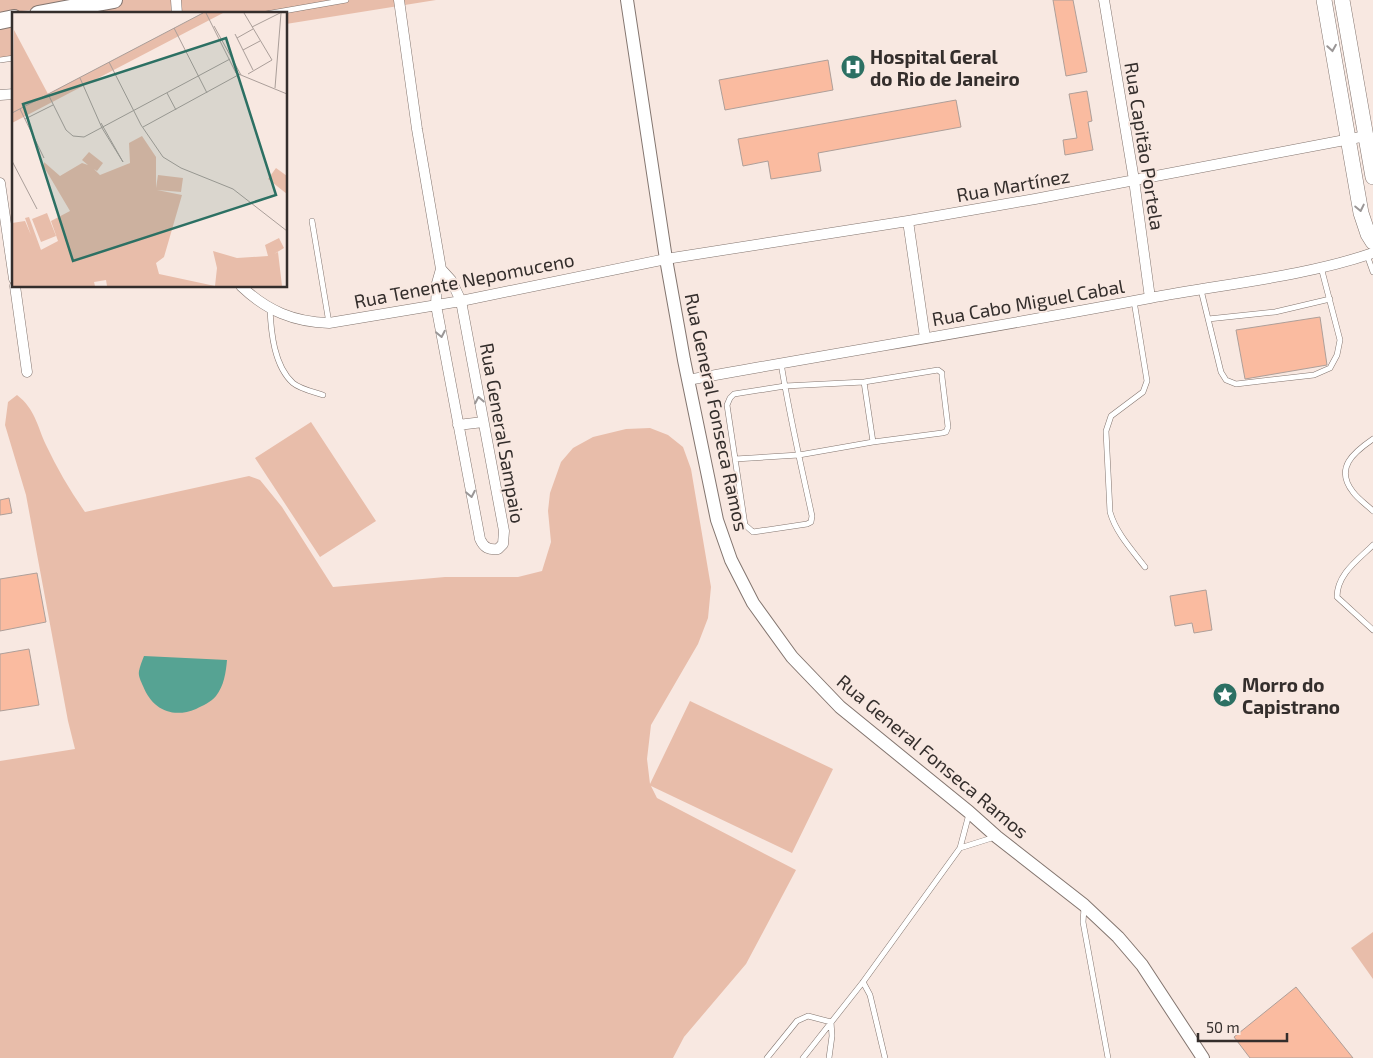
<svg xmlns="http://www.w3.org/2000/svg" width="1373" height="1058" font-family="'Exo 2',sans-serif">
	<rect width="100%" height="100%" fill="#f8e8e1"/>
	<path fill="#e8bdaa" d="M0,0H436L286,24V14H23L87,2L0,14Z
		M14,18V56L0,59V21Z
		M17,395C35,409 37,425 46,445C57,468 70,491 85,512L249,476L260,480L282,507L333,587L445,577H518L542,571L551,542L548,511L550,493L561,462L573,448L593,437L626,429L650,428L668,435L683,447L691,469L711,587L708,618L698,644L651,725L647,759L650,784L690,701L833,769L792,853L651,786L657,798L796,870L746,964L684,1037L673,1058H0V761L75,749L68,721L26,495L5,425L8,402Z
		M311,422L376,521L320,557L255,458Z
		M1373,932V979L1351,948Z"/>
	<path fill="#56a393" d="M144,656L227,660C226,672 224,686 216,696C211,702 202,706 196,709C172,719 152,709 143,686C141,681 138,676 139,671C140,666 142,661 144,656Z"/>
	<path fill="#fabba0" stroke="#ae9f99" d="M1053,0H1073L1087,72L1066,76Z
		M828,60L833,90L725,110L719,80Z
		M1087,91L1092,121L1088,122L1093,150L1065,155L1063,140L1077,138L1069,94Z
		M956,100L961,127L818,153L821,171L771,179L768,161L743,166L738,139Z
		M1320,317L1327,365L1245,379L1236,330Z
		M9,498L12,513L0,515V500Z
		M37,573L46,622L0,631V579Z
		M1206,590L1212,630L1194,633L1192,623L1175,626L1170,596Z
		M29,649L39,705L0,711V654Z
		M1296,987L1353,1058H1250L1234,1037Z"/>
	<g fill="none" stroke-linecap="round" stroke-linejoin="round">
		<defs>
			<path id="service" d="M266,14L346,0
				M0,60L14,58
				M312,221L329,323
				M1367,255L1373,272
				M1201,290L1221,372L1226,380L1236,384L1314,375L1330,368L1337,355L1340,340L1321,267
				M1134,301L1147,381L1143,392L1111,416L1106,431L1110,512C1116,533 1132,550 1145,567
				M270,309C271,332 274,366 293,383C300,389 314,392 323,395
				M1208,319L1275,312L1330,299
				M864,382L873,442
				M1373,439C1354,452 1334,468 1353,492C1358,499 1367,505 1373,511
				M735,459L799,455L873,442L942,433L946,432L948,427L942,377V373L938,370L864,382L785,386L734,394L730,398L727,405L745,525L753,532L807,524L811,522L812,516C801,465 789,414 781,363
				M1373,545C1358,560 1337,574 1337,597L1373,630
				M960,848L995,837
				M1084,908L1083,922L1108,1058
				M863,982L870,995L885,1058
				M767,1058L797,1021L808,1016L831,1022L832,1036L829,1058
				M803,1058L863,982L960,848L969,814"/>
			<path id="minor" d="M176,0L177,14
				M399,0L417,129L441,269L437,283L436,305L480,539C484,548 489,550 498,549L503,544L504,531L461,301L451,280L441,269
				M1104,0L1134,180L1150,298
				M0,95L14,94
				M0,183L14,279
				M908,221L925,338
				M15,286L27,372
				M241,286C267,311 294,322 329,323L461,301L666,259L908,221L1035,199L1366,136
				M688,380C842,352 997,327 1150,298C1223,284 1303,277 1373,253
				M458,425L483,422"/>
			<path id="tertiary" d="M627,0L666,259L684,360L717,520L731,560L753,603L792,657L840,707L969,812L997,837L1084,905L1118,937L1142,965L1203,1058"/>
			<path id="secondary" d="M1324,0L1361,213L1368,234L1373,242
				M1342,0L1373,177"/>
			<path id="primary" d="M38,14L114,0
				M0,21L14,18"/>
		</defs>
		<use href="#service" stroke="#83756f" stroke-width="6"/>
		<use href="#minor" stroke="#83756f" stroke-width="11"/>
		<use href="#tertiary" stroke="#83756f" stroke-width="14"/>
		<use href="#secondary" stroke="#83756f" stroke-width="16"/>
		<use href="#primary" stroke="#83756f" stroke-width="18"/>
		<use href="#service" stroke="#fff" stroke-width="5"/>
		<use href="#minor" stroke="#fff" stroke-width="10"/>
		<use href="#tertiary" stroke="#fff" stroke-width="12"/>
		<use href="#secondary" stroke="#fff" stroke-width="15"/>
		<use href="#primary" stroke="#fff" stroke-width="16"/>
	</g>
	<defs><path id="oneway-chevron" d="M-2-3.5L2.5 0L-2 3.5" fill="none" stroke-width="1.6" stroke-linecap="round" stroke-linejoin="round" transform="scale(1.25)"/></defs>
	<g stroke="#9a9696">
		<use href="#oneway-chevron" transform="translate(1332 48) rotate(81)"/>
		<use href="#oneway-chevron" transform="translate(1360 208) rotate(78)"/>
		<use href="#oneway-chevron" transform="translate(441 334) rotate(79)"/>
		<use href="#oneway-chevron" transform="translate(479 400) rotate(-101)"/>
		<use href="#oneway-chevron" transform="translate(471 494) rotate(79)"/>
	</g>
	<defs>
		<symbol id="hospital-disc" viewBox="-11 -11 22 22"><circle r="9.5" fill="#2c7063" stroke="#f8e8e1"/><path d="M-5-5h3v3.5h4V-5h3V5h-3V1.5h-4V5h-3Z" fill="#fff"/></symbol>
		<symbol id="sight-disc" viewBox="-11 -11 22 22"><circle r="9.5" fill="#2c7063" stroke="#f8e8e1"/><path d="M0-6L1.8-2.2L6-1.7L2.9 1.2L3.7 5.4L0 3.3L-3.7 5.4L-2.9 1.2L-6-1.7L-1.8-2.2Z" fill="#fff"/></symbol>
	</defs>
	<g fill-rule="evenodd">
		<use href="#hospital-disc" x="839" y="53" width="28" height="28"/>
		<use href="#sight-disc" x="1211" y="681" width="28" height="28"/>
	</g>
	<g text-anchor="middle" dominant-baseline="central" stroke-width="4" stroke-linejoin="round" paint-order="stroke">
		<g font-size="19" font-weight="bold" fill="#342e2c" stroke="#f8e8e1" text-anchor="start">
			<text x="870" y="56">Hospital Geral<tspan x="870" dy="22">do Rio de Janeiro</tspan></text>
			<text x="1242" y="684">Morro do<tspan x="1242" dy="22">Capistrano</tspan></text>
		</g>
		<g font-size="19" fill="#342e2c" stroke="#f8e8e1">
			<text transform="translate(1145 146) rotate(81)">Rua Capitão Portela</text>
			<text transform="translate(1013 185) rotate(-10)">Rua Martínez</text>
			<text transform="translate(464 280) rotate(-11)">Rua Tenente Nepomuceno</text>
			<text transform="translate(1028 302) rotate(-10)">Rua Cabo Miguel Cabal</text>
			<text transform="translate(717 412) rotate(78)">Rua General Fonseca Ramos</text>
			<text transform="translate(503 433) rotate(80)">Rua General Sampaio</text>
			<text transform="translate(933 756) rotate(40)">Rua General Fonseca Ramos</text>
		</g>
	</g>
	<g transform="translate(12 12)">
		<rect width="275" height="275" fill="#f8e8e1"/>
		<path d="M191,1H211L0,111L2,18L36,82ZM130,124L144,145V176L146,163L171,166L169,180L145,178L170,183L152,245L144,251L147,262L203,274L205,256L201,239L225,246L256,244L253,233L267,226L272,236L262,242L266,240L270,274H95L94,268L82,270L83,274H0V211L13,209L19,223L13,206L17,205L29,238L25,240L46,229L39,209L58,199L32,155V150L48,164L70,151L76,153L70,148L77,140L91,151L85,159L82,157L88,163L118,151L117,131ZM264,156L275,164V182L256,167ZM35,201L44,224L29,230L20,207Z" fill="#e8bdaa"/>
		<path fill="none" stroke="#aa9e99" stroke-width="1" d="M194,1L224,61L275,82M232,1L260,48L236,62M202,14L229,63M240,15L268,1M162,16L195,81M223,22L241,58M225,26L241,17M231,38L248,29M97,50L129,113L151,145L169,156L221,177L275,219M68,66L90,116L111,150M263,76L269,1M155,81L164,98M36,82L54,118L61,124L72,125L218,47M8,97L32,146M0,101L191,1M13,107L41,93M89,111L111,150M131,115L228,62M0,149L25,197"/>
		<path fill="#2c7063" fill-opacity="0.15" stroke="#2c7063" stroke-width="2.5" d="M214,26L264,183L61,249L11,92Z"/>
		<rect width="275" height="275" fill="none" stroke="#342e2c" stroke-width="2.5"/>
	</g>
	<path d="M1198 1033v8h89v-8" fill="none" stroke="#342e2c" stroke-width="2.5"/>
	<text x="1206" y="1033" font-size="15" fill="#342e2c" stroke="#f8e8e1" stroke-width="4" paint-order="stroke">50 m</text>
</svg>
